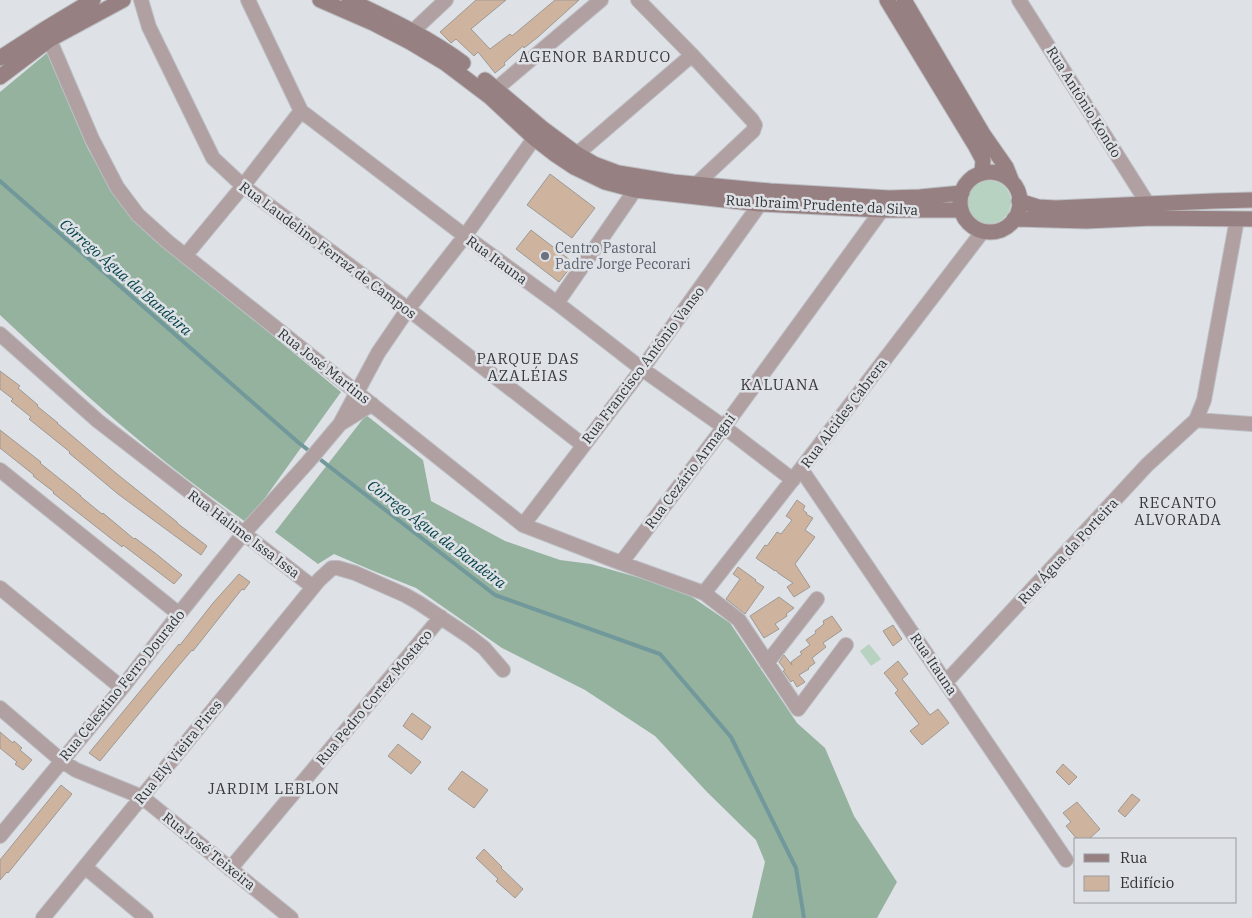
<svg xmlns="http://www.w3.org/2000/svg" width="1252" height="918" font-family="'IBM Plex Serif',serif">
	<rect width="100%" height="100%" fill="#dee1e6"/>
	<path fill="#b7d2c1" d="M967 202a22 22 0 1 1 44 0a22 22 0 1 1-44 0Z
		M869,644L881,659L871,666L860,651Z"/>
	<path fill="#95b29f" d="M47,53L88,149L120,204L149,233L341,392L247,523C213,498 179,474 147,447C96,405 48,360 0,315V92Z
		M366,415L423,460L431,501L505,541L560,560L591,564L682,590L730,623L797,723L825,748L854,816L897,882L877,918H752L765,862L756,840L707,792L655,736L585,690L502,648L416,588L371,570L334,554L318,564L275,532Z"/>
	<g fill="none" stroke-linecap="round" stroke-linejoin="round">
		<path stroke="#71989a" stroke-width="4" d="M0,181L299,443L495,595L660,654L731,737L796,868L804,918"/>
	</g>
	<path fill="#ceb49e" stroke="#9d9995" d="M476,0H506L471,29L490,49L510,34L512,36L555,0H579L538,37L524,48L523,46L504,63L505,65L495,73L478,52L474,56L456,39L451,43L440,32Z
		M550,174L595,208L572,238L527,205Z
		M531,230L574,263L559,282L516,249Z
		M0,371L20,386L18,388L38,405L37,406L58,423H57L117,474L177,522V523L207,546L201,555L118,494L69,453L70,452L29,419L31,417L11,401L13,399L0,389Z
		M0,430L41,462L40,463L81,496H80L102,514L103,513L134,539L135,538L155,553L182,575L174,584L123,545L122,547L53,493L54,492L33,476L34,475L0,448Z
		M797,500L805,506L803,510L807,513L806,514L813,518L805,530L815,537L795,564L810,587L794,597L787,587L793,583L778,573L776,570L775,571L756,558L765,545L767,546L777,532L781,534L792,520L786,516Z
		M738,567L756,580L755,581L764,587L745,614L726,599L740,579L733,574Z
		M239,574L250,582L244,590L242,589L193,651L192,650L175,670L100,761L89,753L179,644L180,645L213,603Z
		M779,597L794,608L786,614L787,616L775,624L779,629L764,638L750,616Z
		M832,616L842,630L823,643L826,647L812,658L815,663L808,668L809,669L799,675L805,682L797,687L793,680L791,682L783,671L785,670L779,662L784,655L792,665L791,662L802,654L800,652L810,645L806,640L816,633L815,631L824,624L823,621Z
		M893,625L902,639L893,646L883,631Z
		M898,661L908,674L902,679L930,715L938,709L949,723L922,745L910,731L919,724L895,693L898,690L884,673Z
		M412,713L431,727L422,740L403,726Z
		M0,732L13,743L14,741L22,748L20,750L32,760L23,770L15,764L17,762L0,748Z
		M398,744L421,762L411,774L388,756Z
		M1063,764L1077,777L1069,785L1056,772Z
		M462,771L488,790L474,808L448,789Z
		M61,785L72,794L8,873L7,872L0,880V860Z
		M1132,794L1140,800L1125,817L1118,811Z
		M1077,802L1100,829L1089,839H1077L1066,826L1071,822L1063,813Z
		M484,849L502,867L501,868L523,889L515,898L496,881L498,879L476,858Z"/>
	<g fill="none" stroke-linecap="round" stroke-linejoin="round">
		<defs>
			<path id="street" d="M141,0L149,27L213,158L243,186L408,309L583,445
				M248,0L301,111L465,236L557,303L642,369L724,427L793,480
				M638,0L692,55L752,120L755,125L753,131L690,190
				M1019,0L1148,204
				M45,29L92,139L117,187L138,215L168,242L523,525L621,563L704,593L739,620L798,709L846,645
				M413,31L446,0
				M496,89L601,0
				M577,154L692,55
				M185,256L243,186L301,111
				M557,303L635,190
				M0,334L98,421L313,587
				M1196,420L1252,424
				M340,424L372,404
				M801,469L1066,860
				M0,470L179,614
				M523,525L642,369L760,204
				M621,563L724,427L882,210
				M0,588L122,688
				M704,593L801,469L983,231
				M767,663L817,599
				M946,682L1147,465L1196,420L1204,400L1237,219
				M0,708L62,761L76,770L142,797L291,918
				M0,836L122,688L179,614L243,534L308,462L340,424L378,353L408,309L465,236L540,130
				M85,867L146,918
				M230,869L441,617
				M43,918L319,580L332,568H338L355,573L405,595L419,603L470,637L484,648L503,670"/>
			<path id="secondary" d="M320,0L375,24L410,42L445,63L490,97L534,138L556,155L574,167L605,182L635,190L760,204L882,210H961
				M349,0C389,19 428,37 463,63
				M887,0L975,145L983,160L982,173
				M904,0L983,134L1006,167L1012,182
				M0,58L45,29L93,0
				M0,77L49,40L123,0
				M485,80L542,128L577,154L594,164L618,173L673,182L770,191L889,198L920,197L962,193
				M960 202a30 30 0 1 1 60 0a30 30 0 1 1-60 0Z
				M1019,201L1038,207L1056,208L1214,201L1252,200
				M1014,219L1086,221L1153,218L1252,219"/>
		</defs>
		<use href="#street" stroke="#bbbec2" stroke-width="16"/>
		<use href="#secondary" stroke="#bbbec2" stroke-width="17"/>
		<use href="#street" stroke="#b0a0a1" stroke-width="14"/>
		<use href="#secondary" stroke="#978082" stroke-width="15"/>
	</g>
	<circle fill="#6b7280" stroke="#dee1e6" stroke-width="2" cx="545" cy="256" r="5"/>
	<g text-anchor="middle" dominant-baseline="central" stroke-width="5" stroke-linejoin="round" paint-order="stroke">
		<g font-size="14" fill="#313234" stroke="#dee1e6">
			<text transform="translate(1084 102) rotate(58)">Rua Antônio Kondo</text>
			<text transform="translate(822 205) rotate(3)">Rua Ibraim Prudente da Silva</text>
			<text transform="translate(328 250) rotate(37)">Rua Laudelino Ferraz de Campos</text>
			<text transform="translate(497 260) rotate(36)">Rua Itauna</text>
			<text transform="translate(643 365) rotate(-53)">Rua Francisco Antônio Vanso</text>
			<text transform="translate(324 366) rotate(38)">Rua José Martins</text>
			<text transform="translate(844 413) rotate(-53)">Rua Alcides Cabrera</text>
			<text transform="translate(690 471) rotate(-53)">Rua Cezário Armagni</text>
			<text transform="translate(244 534) rotate(37)">Rua Halime Issa Issa</text>
			<text transform="translate(1068 551) rotate(-47)">Rua Água da Porteira</text>
			<text transform="translate(934 664) rotate(56)">Rua Itauna</text>
			<text transform="translate(122 685) rotate(-51)">Rua Celestino Ferro Dourado</text>
			<text transform="translate(374 697) rotate(-50)">Rua Pedro Cortez Mostaço</text>
			<text transform="translate(178 752) rotate(-51)">Rua Ely Vieira Pires</text>
			<text transform="translate(209 851) rotate(39)">Rua José Teixeira</text>
		</g>
		<g font-size="14" fill="#5b616d" stroke="#dee1e6" text-anchor="start">
			<text x="555" y="248">Centro Pastoral<tspan x="555" dy="16">Padre Jorge Pecorari</tspan></text>
		</g>
		<g font-size="15" letter-spacing="1" fill="#36383c" stroke="#dee1e6">
			<text x="595" y="56">AGENOR BARDUCO</text>
			<text x="528" y="358">PARQUE DAS<tspan x="528" dy="17">AZALÉIAS</tspan></text>
			<text x="780" y="384">KALUANA</text>
			<text x="1178" y="502">RECANTO<tspan x="1178" dy="17">ALVORADA</tspan></text>
			<text x="274" y="788">JARDIM LEBLON</text>
		</g>
		<g font-size="15" font-style="italic" fill="#004144" stroke="#dee1e6">
			<text transform="translate(126 277) rotate(41)">Córrego Água da Bandeira</text>
			<text transform="translate(437 534) rotate(37)">Córrego Água da Bandeira</text>
		</g>
	</g>
	<rect x="1074" y="838" width="162" height="65" fill="#dee1e6" stroke="#999b9f"/>
	<rect x="1084" y="854" width="25" height="8" fill="#978082" stroke="#999b9f"/>
	<text x="1120" y="863" font-size="15" fill="#313234">Rua</text>
	<rect x="1084" y="876" width="25" height="15" fill="#ceb49e" stroke="#999b9f"/>
	<text x="1120" y="888" font-size="15" fill="#313234">Edifício</text>
</svg>
